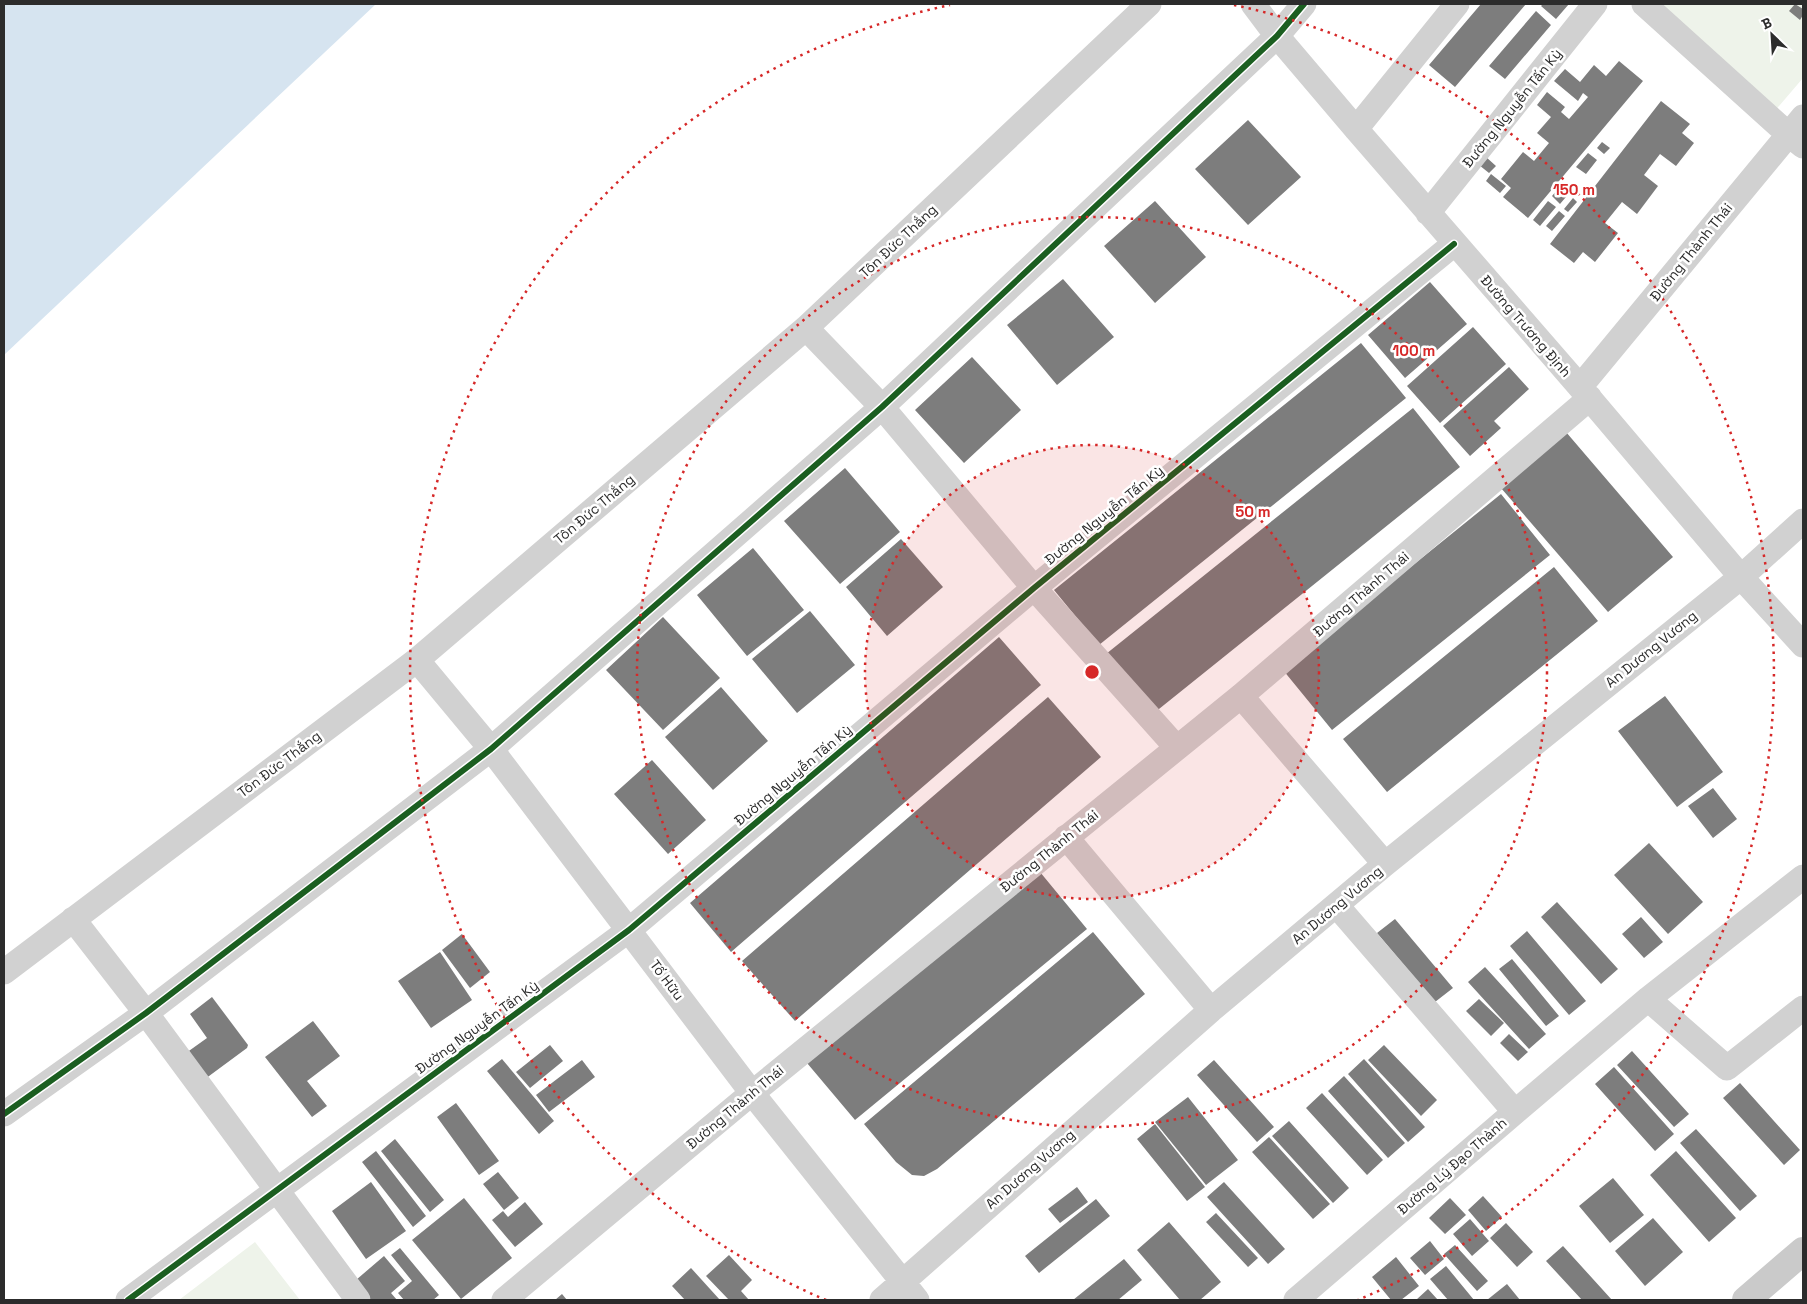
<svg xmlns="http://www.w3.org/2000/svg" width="1807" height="1304" font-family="'Space Grotesk',sans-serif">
	<rect width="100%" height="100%" fill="#fff"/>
	<path fill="#eef3ea" d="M1646,4H1803V78L1773,113Z
		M255,1242L300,1300H179Z"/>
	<path fill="#d6e4f0" d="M4,4H376L4,355Z"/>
	<path fill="#7d7d7d" d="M1481,4H1526L1455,87L1429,65Z
		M1543,4H1569L1556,19L1541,6Z
		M1795,4L1803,9V15L1800,20L1789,11Z
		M1536,11L1551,25L1505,79L1489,66Z
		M1619,61L1643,81L1528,218L1503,197L1511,188L1501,179L1523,152L1534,161L1549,143L1537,133L1551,117L1537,105L1547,92L1565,107L1561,112L1569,119L1588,97L1583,93L1578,101L1554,81L1565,69L1580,82L1594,65L1606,76Z
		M1661,101L1690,124L1682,133L1694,143L1676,166L1660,154L1644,175L1658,186L1637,214L1622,202L1605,223L1618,233L1595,262L1583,252L1574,263L1550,244Z
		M1248,120L1301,177L1248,225L1195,169Z
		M1602,142L1610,148L1604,154L1597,148Z
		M1588,153L1597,160L1586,174L1576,167Z
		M1486,157L1496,166L1489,173L1479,165Z
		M1491,174L1506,186L1500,193L1486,181Z
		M1563,183L1571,191L1560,204L1552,196Z
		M1573,198L1577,202L1568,212L1564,209Z
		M1155,201L1206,257L1155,303L1104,246Z
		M1548,201L1556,207L1540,226L1533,220Z
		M1559,211L1565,216L1552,231L1546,226Z
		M1063,279L1114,337L1057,385L1007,325Z
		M1430,282L1467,324L1405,378L1368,335Z
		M1473,327L1506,364L1440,423L1407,386Z
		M1361,343L1406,398L1099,645L1054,590Z
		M972,357L1021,410L964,463L915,410Z
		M1509,367L1529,389L1494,421L1501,428L1470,456L1443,426Z
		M1413,408L1460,467L1154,713L1106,654Z
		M1566,432L1673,557L1608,612L1501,488Z
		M845,468L900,532L840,584L784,521Z
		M1501,494L1550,555L1332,730L1283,670Z
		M901,539L943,587L887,636L846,587Z
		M753,548L804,610L747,656L697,595Z
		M1554,567L1598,621L1387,792L1343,739Z
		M810,611L855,665L797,713L752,659Z
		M663,617L720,678L663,730L606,670Z
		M999,637L1041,685L731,952L690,903Z
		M721,687L768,741L713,790L665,737Z
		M1665,696L1723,772L1677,807L1618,731Z
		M1048,697L1101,757L795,1021L742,961Z
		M652,760L706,820L668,854L614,794Z
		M1713,788L1737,819L1713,838L1688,806Z
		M1649,843L1703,902L1668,934L1614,875Z
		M1040,872L1087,929L855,1120L807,1063Z
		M1557,902L1618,969L1601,984L1541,917Z
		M1641,917L1663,942L1644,958L1622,934Z
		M1395,919L1453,988L1435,1002L1377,933Z
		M1527,931L1586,1001L1569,1015L1510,946Z
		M1093,932L1145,994L937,1169L924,1176L912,1175L896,1162L864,1124Z
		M462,934L490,972L470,988L442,950Z
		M440,952L472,1000L431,1028L398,981Z
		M1512,959L1559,1016L1546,1026L1499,969Z
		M1485,967L1546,1034L1529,1049L1468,982Z
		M212,997L248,1045L247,1048L205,1079L186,1053L207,1038L190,1014Z
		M1479,999L1504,1023L1491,1036L1466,1011Z
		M313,1021L340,1056L307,1081L327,1106L312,1117L265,1057Z
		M1509,1034L1528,1052L1518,1061L1500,1043Z
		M550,1045L563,1061L530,1088L516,1072Z
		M1384,1045L1437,1100L1421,1116L1368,1060Z
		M1632,1051L1689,1114L1674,1127L1617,1065Z
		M502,1059L554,1121L539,1134L487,1071Z
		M1364,1059L1425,1127L1408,1142L1348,1074Z
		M582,1060L595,1077L549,1112L536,1095Z
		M1214,1060L1274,1127L1257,1142L1197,1075Z
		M1614,1067L1674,1134L1655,1151L1595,1084Z
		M1344,1076L1405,1143L1388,1158L1328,1091Z
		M1740,1083L1800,1150L1784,1165L1723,1098Z
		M1322,1093L1383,1160L1367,1175L1306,1108Z
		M1188,1097L1238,1160L1206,1185L1155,1122Z
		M456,1103L499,1161L479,1175L437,1117Z
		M1289,1121L1349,1188L1333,1203L1272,1136Z
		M1155,1124L1205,1187L1187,1201L1137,1139Z
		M1696,1129L1757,1196L1740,1211L1680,1143Z
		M1269,1137L1330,1204L1313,1219L1252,1152Z
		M395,1139L444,1200L430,1212L381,1151Z
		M376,1151L426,1216L413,1227L362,1162Z
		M1676,1151L1736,1218L1709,1242L1650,1175Z
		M498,1172L519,1198L504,1210L483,1184Z
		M1613,1178L1644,1215L1610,1243L1579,1206Z
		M371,1182L406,1231L366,1259L332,1211Z
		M1224,1182L1285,1249L1268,1264L1207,1197Z
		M1077,1187L1088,1202L1060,1223L1048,1209Z
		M1483,1196L1502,1217L1486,1231L1468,1210Z
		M464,1198L512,1258L461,1299L412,1240Z
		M1450,1198L1466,1215L1445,1234L1429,1218Z
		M1096,1199L1110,1216L1039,1273L1025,1256Z
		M525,1202L543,1224L515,1247L492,1220L503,1211L508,1217Z
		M1216,1213L1258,1258L1248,1267L1206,1222Z
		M1653,1218L1683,1252L1645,1286L1615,1251Z
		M1470,1219L1489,1241L1472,1256L1453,1234Z
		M1169,1222L1221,1282L1200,1300H1180L1137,1250Z
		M1506,1223L1533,1252L1517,1267L1490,1238Z
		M1430,1241L1444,1259L1425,1275L1410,1258Z
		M1455,1245L1488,1281L1477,1291L1444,1254Z
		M1563,1246L1612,1300H1582L1546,1261Z
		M400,1248L439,1295L433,1300H404L398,1293L412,1281L391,1255Z
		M729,1255L752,1280L741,1291L749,1300H729L706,1276Z
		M384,1256L405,1281L391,1293L397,1300H361L349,1286Z
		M1396,1257L1419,1286L1401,1300H1391L1372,1277Z
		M1124,1259L1142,1280L1118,1300H1073Z
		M1446,1266L1474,1300H1448L1430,1279Z
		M691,1268L720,1300H685L672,1286Z
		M1507,1284L1520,1300H1487Z
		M1428,1289L1438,1300H1416Z
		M562,1294L567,1300H555Z"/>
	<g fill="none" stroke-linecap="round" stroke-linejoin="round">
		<path stroke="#d1d1d1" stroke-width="25" d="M1253,4L1277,36L1356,129L1580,387L1741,577L1803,645
			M1644,4L1788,134L1803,146
			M1356,129L1457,4
			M1428,213L1595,4
			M806,328L882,407L1034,588L1177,748
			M1580,387L1803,117
			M417,660L491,749L752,1093L917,1300
			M1241,696L1385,864
			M1066,837L1211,1010
			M73,919L146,1013L358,1300
			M4,972L417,660L806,328L1149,4
			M1648,999L1727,1068L1803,1008
			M1515,1112L1648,999L1803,877
			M4,1114L146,1013L491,749L882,407L1277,36L1304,4
			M128,1300L629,930L1034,588L1454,244
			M504,1300L752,1093L1241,696L1590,398
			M882,1300L1211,1010L1385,864L1741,577L1803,521
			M1296,1300L1515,1112L1337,906"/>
		<path stroke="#cacaca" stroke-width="28" d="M1746,1300L1803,1251"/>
		<defs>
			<path id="cycleway" d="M4,1114L146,1013L491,749L882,407L1277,36L1304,4
				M128,1300L629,930L1034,588L1454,244"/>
		</defs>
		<use href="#cycleway" stroke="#fff" stroke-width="9"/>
		<use href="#cycleway" stroke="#1b5e20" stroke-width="6"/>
	</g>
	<circle cx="1092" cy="672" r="227" fill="#d62828" fill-opacity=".12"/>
	<g fill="none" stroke="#d62828" stroke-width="2.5" stroke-dasharray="2.5 5">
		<circle cx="1092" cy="672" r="227"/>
		<circle cx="1092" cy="672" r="455"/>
		<path d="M826 1300A682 682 0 0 1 950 5M1234 5A682 682 0 0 1 1358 1300"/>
	</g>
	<g text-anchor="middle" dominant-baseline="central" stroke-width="5" stroke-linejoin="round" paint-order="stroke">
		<g font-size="14" fill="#2c2c2c" stroke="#fff">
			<text transform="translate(1512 108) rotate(-51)">Đường Nguyễn Tấn Kỳ</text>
			<text transform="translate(898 241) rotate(-43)">Tôn Đức Thắng</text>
			<text transform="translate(1691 252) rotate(-51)">Đường Thành Thái</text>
			<text transform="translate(1526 326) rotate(49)">Đường Trương Định</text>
			<text transform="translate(594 509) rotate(-40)">Tôn Đức Thắng</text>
			<text transform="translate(1104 515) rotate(-39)">Đường Nguyễn Tấn Kỳ</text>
			<text transform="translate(1361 594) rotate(-41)">Đường Thành Thái</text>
			<text transform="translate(1651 649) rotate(-39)">An Dương Vương</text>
			<text transform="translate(279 764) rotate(-37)">Tôn Đức Thắng</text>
			<text transform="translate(793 775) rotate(-40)">Đường Nguyễn Tấn Kỳ</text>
			<text transform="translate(1049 851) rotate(-39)">Đường Thành Thái</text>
			<text transform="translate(1337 905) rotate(-40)">An Dương Vương</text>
			<text transform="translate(667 980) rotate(53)">Tố Hữu</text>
			<text transform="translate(477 1027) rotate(-36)">Đường Nguyễn Tấn Kỳ</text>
			<text transform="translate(735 1107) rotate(-40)">Đường Thành Thái</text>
			<text transform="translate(1452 1166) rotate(-41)">Đường Lý Đạo Thành</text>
			<text transform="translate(1030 1169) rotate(-41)">An Dương Vương</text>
		</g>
	</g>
	<circle cx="1092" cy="672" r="8" fill="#d62828" stroke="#fff" stroke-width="2.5"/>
	<g font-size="15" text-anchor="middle" font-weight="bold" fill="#d62828" stroke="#fff" stroke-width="5" stroke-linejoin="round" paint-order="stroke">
		<text x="1574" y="195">150 m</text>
		<text x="1414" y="356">100 m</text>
		<text x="1253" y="517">50 m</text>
	</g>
	<rect width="1807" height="1304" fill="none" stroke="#2c2c2c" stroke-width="10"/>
	<g transform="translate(1772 35) rotate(335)" stroke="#ffffff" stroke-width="4" paint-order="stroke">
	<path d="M0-4L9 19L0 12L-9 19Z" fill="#2c2c2c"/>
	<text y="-8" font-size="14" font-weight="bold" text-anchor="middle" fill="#2c2c2c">B</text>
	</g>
</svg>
